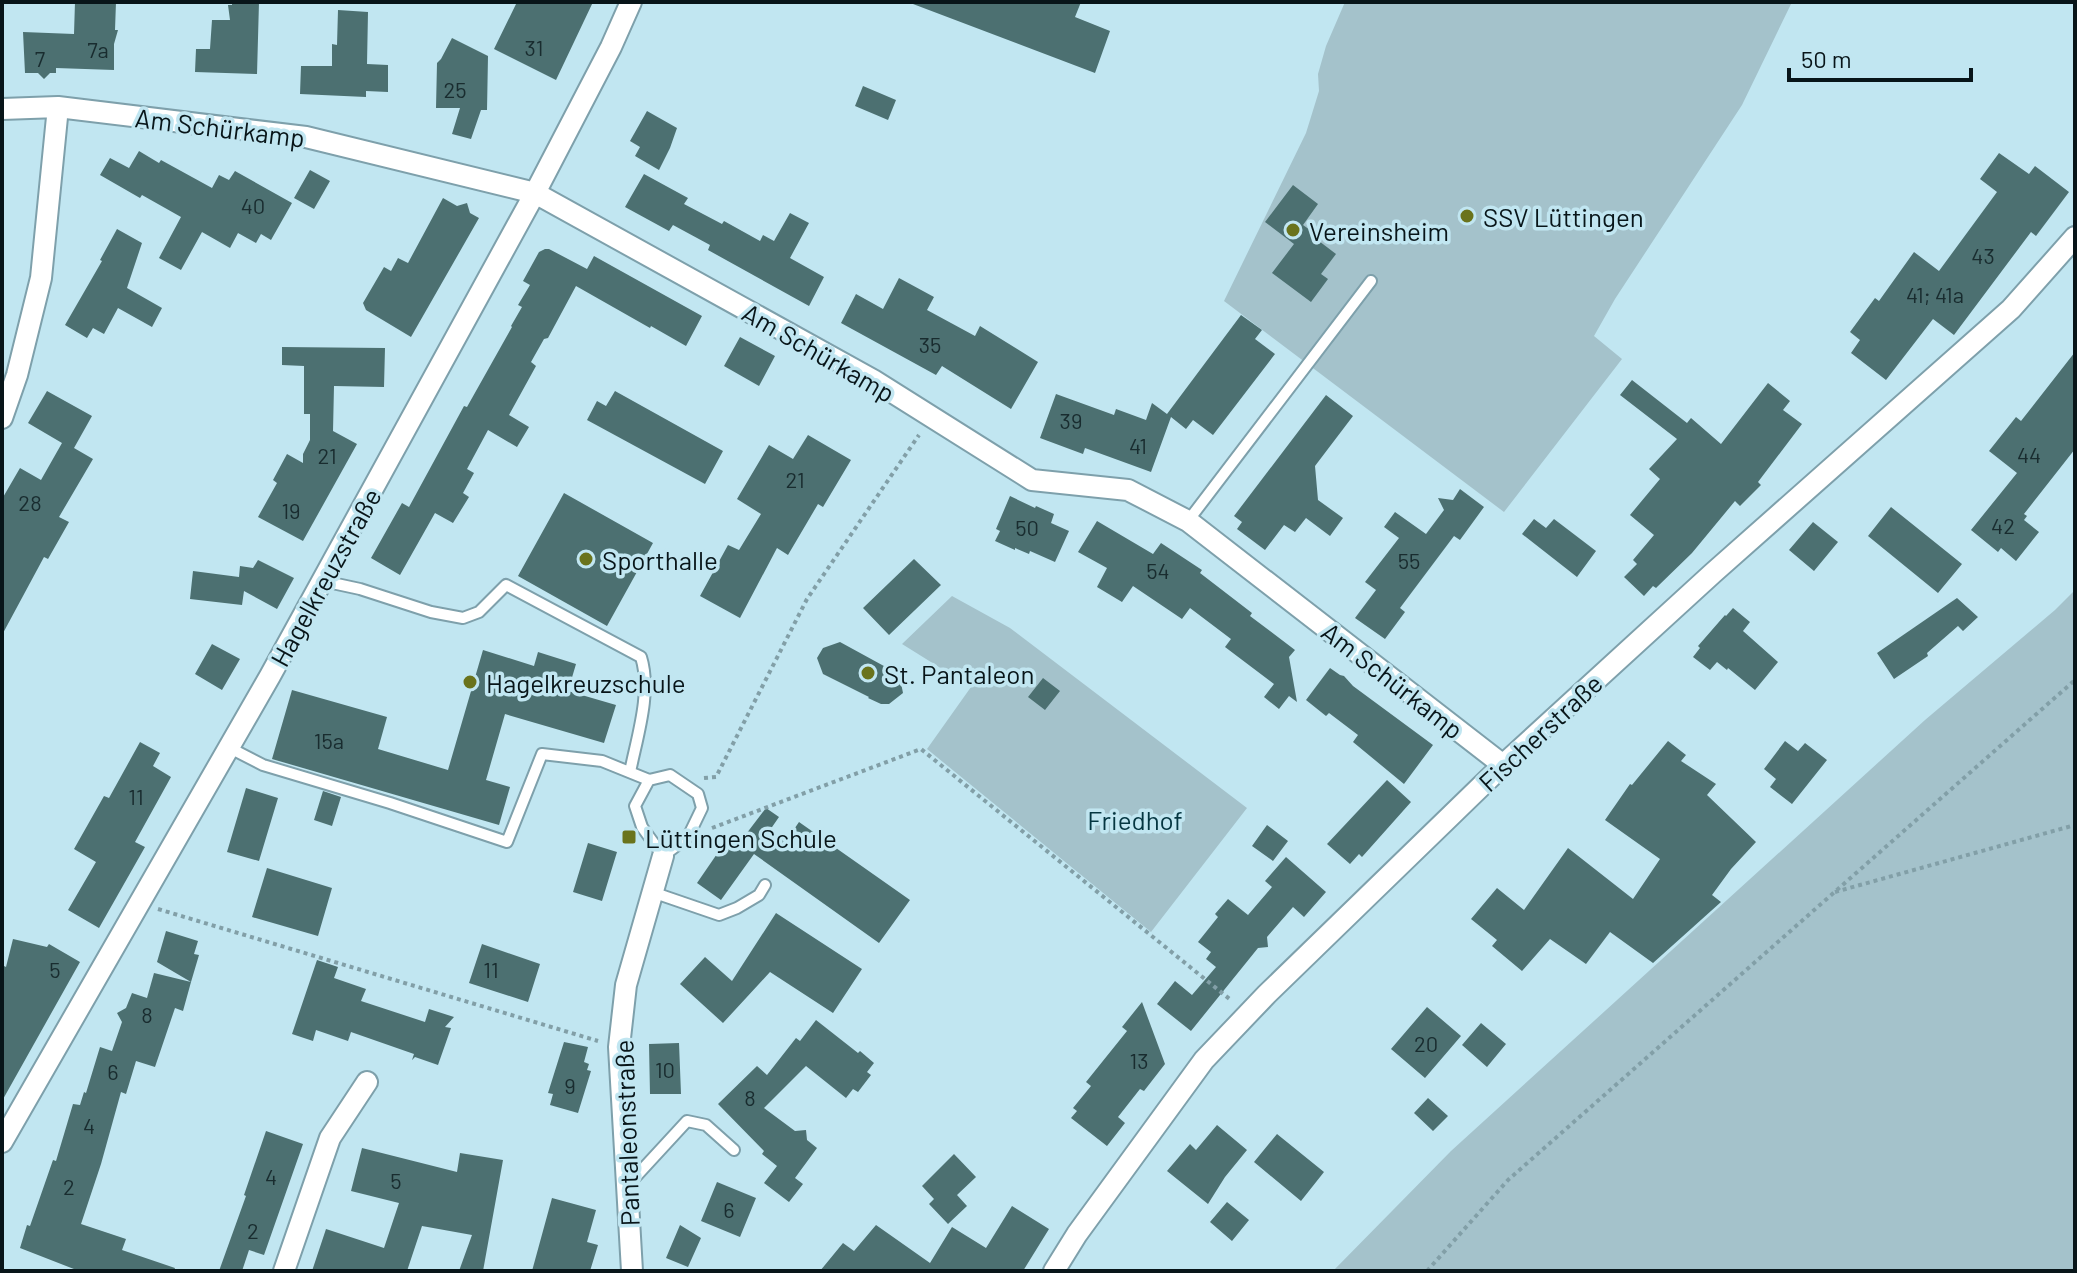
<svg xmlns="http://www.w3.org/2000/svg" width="2077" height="1273" font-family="Barlow,sans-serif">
	<rect width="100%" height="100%" fill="#c1e6f1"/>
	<path fill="#a4c2cb" d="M1345,2H1792L1742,105L1615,299L1594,336L1622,359L1504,512L1224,301L1306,133L1319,91L1318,74L1326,46Z
		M2075,590V1271H1333L1451,1151L1925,720L2055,610Z
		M952,596L1010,628L1247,808L1151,932L927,749L971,687L902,644Z"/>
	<path fill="#4c7071" d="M75,2H116L115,30H118L114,44V70L56,68V73H50L44,79L38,73H25L23,32L74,34Z
		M232,2H259L257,74L195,72L196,49H210L212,20H230L228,5H232Z
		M517,2H593L556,80L494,49Z
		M913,2H1081L1075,17L1110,31L1095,73L913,4Z
		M338,10L368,12L367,64L388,65V92L366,91V97L300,94L301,66H332V44L337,45Z
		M452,38L488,56L487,110H481L471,139L452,134L460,108H436L437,63L441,59Z
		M863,86L896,100L888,120L855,106Z
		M647,111L677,128L670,148L659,170L635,156L640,147L630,141Z
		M139,151L159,163L161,160L212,188L219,175L229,180L235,171L292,203L271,240L261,234L256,243L238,233L230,248L202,232L181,270L159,258L181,217L142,195L140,198L100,175L110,158L129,168Z
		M1999,153L2029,174L2035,166L2069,192L2036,236L2031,232L1954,335L1933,319L1886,380L1851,353L1860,340L1850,332L1875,298L1879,301L1914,252L1939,271L1997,192L1980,179Z
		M310,170L330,181L314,209L294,198Z
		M644,174L688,198L684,204L722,224L724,221L760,241L763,235L774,241L790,213L809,223L790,258L824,277L809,306L708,250L710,245L673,225L669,231L625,207Z
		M1293,185L1318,204L1303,225L1317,235L1315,238L1336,254L1321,274L1328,279L1311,302L1272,273L1294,244L1265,222Z
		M443,198L457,206L467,203L470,213L479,218L411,337L366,310L363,303L384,267L391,271L398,258L408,263Z
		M117,229L142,243L127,288L162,308L152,327L118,308L104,334L93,328L87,338L65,325L102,261L100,260Z
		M545,249H549L587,269L594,256L702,316L686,346L651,326L650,328L576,286L548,338L544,339L531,362L536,366L509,415L529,427L517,447L488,430L467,469L474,473L463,493L469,497L453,523L435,513L400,575L371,558L402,503L409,507L464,406L467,407L512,327L511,326L522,307L518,305L530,285L523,281L539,252Z
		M899,278L934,297L927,310L975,336L980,326L1038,362L1011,409L942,366L936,375L841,323L856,294L883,309Z
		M1241,315L1262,330L1255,339L1275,354L1213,435L1193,420L1186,429L1171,417L1151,472L1085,448L1083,454L1040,438L1056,394L1114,415L1116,409L1146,420L1152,403L1167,414Z
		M740,337L775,356L759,386L724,366Z
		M282,347L385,348L384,387L334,386L333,431L357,444L303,541L258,517L277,483L273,480L287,454L303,463V454L310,440V414H304V366L282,365Z
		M2075,352V449L2024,514L2027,516L2024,520L2039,532L2016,561L2001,548L1998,552L1971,530L2017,473L1989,451L2016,417L2021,421Z
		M1632,380L1687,423L1691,418L1721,444L1768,383L1790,401L1783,410L1802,424L1758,482L1761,485L1740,506L1735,501L1692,553L1656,588L1653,586L1644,596L1624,577L1637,564L1633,560L1654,535L1630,515L1660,479L1649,469L1677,439L1620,395Z
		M47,391L92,416L74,448L93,459L59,517L69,522L48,559L44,557L2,635V499L20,468L41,480L62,443L28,423Z
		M615,391L723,451L705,484L587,420L597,401L606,406Z
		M1326,395L1353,416L1315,466L1318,500L1343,518L1330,536L1306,518L1295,532L1284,525L1265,550L1237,529L1242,522L1234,516Z
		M808,435L851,460L823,507L818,504L788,555L777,548L740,618L700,596L728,545L739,550L761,514L737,499L769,445L793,459Z
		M1460,489L1484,507L1460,540L1454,536L1400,608L1405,612L1385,639L1355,618L1376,590L1365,582L1399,538L1384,527L1395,512L1426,534L1444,510L1438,498L1453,500Z
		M564,493L653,543L607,626L518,576Z
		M1010,496L1035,508L1036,506L1054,514L1051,523L1069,531L1055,562L1030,551L1029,554L1015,548V550L995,541L1000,531L996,529Z
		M1891,507L1962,564L1938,593L1868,536Z
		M1534,519L1546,528L1554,519L1596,551L1577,577L1522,534Z
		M1097,521L1153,554L1161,543L1202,570L1200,573L1252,613L1250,616L1295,650L1289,657L1297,702L1289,696L1279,709L1264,697L1274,684L1225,647L1231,639L1190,608L1182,619L1133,586L1122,602L1097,587L1107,568L1078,552Z
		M1813,522L1838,542L1814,571L1789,550Z
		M914,559L941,585L889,635L863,608Z
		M258,560L294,578L277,609L244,591L242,605L190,599L193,571L239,577L240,566L253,568Z
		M1957,598L1978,617L1963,631L1958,626L1927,653L1928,656L1894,679L1877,653Z
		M1733,608L1750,622L1743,631L1778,662L1755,690L1728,668L1727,670L1717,662L1710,670L1693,657L1700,648L1698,646L1725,615L1726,616Z
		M840,642L904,677L901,683L903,693L889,704H881L868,698L869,697L823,674L817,658L823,648Z
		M212,644L240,659L222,690L195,674Z
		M483,650L534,666L538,652L576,664L568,691L616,705L604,743L505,714L486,780L510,787L499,825L272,759L292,690L387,717L378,749L448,770Z
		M1330,668L1340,675L1344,676L1353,686L1433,745L1404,784L1353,742L1358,735L1329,713L1326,716L1306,700Z
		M1043,678L1060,691L1045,710L1028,697Z
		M1668,741L1686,755L1681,761L1716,784L1707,795L1756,842L1731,869L1712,895L1721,902L1653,963L1610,932L1586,964L1550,939L1522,971L1492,946L1497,940L1471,919L1497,888L1524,910L1568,848L1633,899L1660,859L1605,820L1630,784L1632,785Z
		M1785,741L1798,751L1805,743L1827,760L1792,804L1770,787L1776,779L1764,769Z
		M140,742L160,753L153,766L171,777L135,842L145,847L99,928L68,910L96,862L74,849L104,796L109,798Z
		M1387,780L1411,802L1362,857L1359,854L1350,864L1327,844Z
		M246,788L278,798L259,861L227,852Z
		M323,791L341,797L332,826L314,820Z
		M766,808L779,817L770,830L786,841L799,822L910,900L879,943L754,854L721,900L697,883L730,835L740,842Z
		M1267,825L1288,841L1273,861L1252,846Z
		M588,843L617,852L602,901L573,892Z
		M1286,857L1326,892L1304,917L1293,907L1267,937L1268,947L1258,948L1191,1031L1157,1004L1175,981L1192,995L1216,967L1206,959L1211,952L1198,942L1218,917L1215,914L1228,899L1248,915L1272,887L1265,881Z
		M267,868L332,888L318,936L252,917Z
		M776,913L862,969L833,1013L770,972L723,1023L680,984L705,957L732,981Z
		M166,931L198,941L194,954L199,955L191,982L157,962Z
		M13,939L47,947L49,944L80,962L2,1101V965L6,967Z
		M482,944L540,964L528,1002L469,983Z
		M317,960L338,967L334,978L366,989L361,1001L425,1022L429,1009L454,1017L445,1027L451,1028L438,1065L415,1057L412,1060L414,1054L351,1032L348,1041L316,1030L313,1041L292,1034Z
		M154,973L191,982L183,1011L175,1008L155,1067L136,1061L126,1094L121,1092L101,1164L81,1224L126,1239L122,1250L175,1268L174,1271H79L20,1248L27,1225L30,1226L53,1160L56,1161L73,1104L80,1105L84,1092L86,1093L100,1047L112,1051L122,1022L117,1013L126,1008L132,993L147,998Z
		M1142,1002L1165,1064L1144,1091L1140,1089L1118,1117L1125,1123L1107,1146L1071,1118L1077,1111L1073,1108L1091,1086L1086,1082L1127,1031L1122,1027Z
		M1427,1007L1461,1036L1425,1078L1391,1049Z
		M816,1020L858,1053L860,1051L874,1063L867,1072L871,1075L858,1092L853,1089L846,1098L806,1066L764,1108L795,1131L806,1130L807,1140L817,1148L795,1178L803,1184L789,1202L764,1183L777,1166L762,1154L764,1151L718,1104L757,1066L767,1075L796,1038L800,1041Z
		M1481,1023L1506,1044L1487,1067L1462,1045Z
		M564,1042L588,1047L584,1062L589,1064L587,1070L591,1071L578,1113L550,1105L553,1094L548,1093Z
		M679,1043L681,1094H650L649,1044Z
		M1428,1098L1448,1116L1433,1131L1414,1113Z
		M1217,1125L1247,1150L1225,1177L1208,1204L1167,1171L1190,1144L1196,1150Z
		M266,1131L303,1144L264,1255L249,1250L242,1271H219L246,1196L244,1195Z
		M1277,1134L1324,1172L1301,1201L1254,1162Z
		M362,1148L457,1172L460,1153L503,1160L483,1271H459L472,1235L422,1226L407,1271H312L326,1229L384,1248L399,1203L351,1191Z
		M954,1154L976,1177L957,1195L967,1206L948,1224L929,1204L934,1199L922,1186Z
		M717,1182L756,1198L740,1237L701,1221Z
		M552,1198L596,1210L587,1242L598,1245L590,1271H532Z
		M1227,1202L1249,1220L1232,1241L1210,1222Z
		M1012,1206L1049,1229L1023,1271H820L843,1243L854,1251L876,1225L930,1263L952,1227L986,1248Z
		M680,1225L701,1238L688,1267L666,1258Z"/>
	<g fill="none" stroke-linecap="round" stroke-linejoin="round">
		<defs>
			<path id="lane" d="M1188,521L1371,281
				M323,581L360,589L431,612L463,618L479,612L506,585L641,657C652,692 637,737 630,772
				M228,747L263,765L390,803L507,842L542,754L602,761L649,780
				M670,775L698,794L702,808L688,837L663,856L642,827L635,806L649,780Z
				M652,892L719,915L737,908L759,895L765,885
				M628,1185L687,1121L706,1125L734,1150"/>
			<path id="street" d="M2,109L58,107L306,137L535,193L873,380L1032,480L1128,490L1188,521L1503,765
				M2,418L17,375L41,278L58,107
				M2,1142L270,676L535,193L611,47L631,2
				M284,1271L330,1138L367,1082
				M632,1271L619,1047L626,985L663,856
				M1054,1271L1077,1234L1204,1060L1267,994L1503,765L1713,573L2011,309L2075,237"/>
		</defs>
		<use href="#lane" stroke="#7ea0ab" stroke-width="14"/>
		<use href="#street" stroke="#7ea0ab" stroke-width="24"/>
		<path stroke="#829fa7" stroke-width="4" stroke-dasharray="4 4" stroke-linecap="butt" d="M704,778L716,777L807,599L919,435
			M712,828L921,749L1232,1001
			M1835,892L2075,825
			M158,909L598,1041
			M1427,1271L1508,1180L2075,680"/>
		<use href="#lane" stroke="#fff" stroke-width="10"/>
		<use href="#street" stroke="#fff" stroke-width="20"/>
	</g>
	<g fill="#6a731c" stroke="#c1e6f1" stroke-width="3">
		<circle cx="1467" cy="216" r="8"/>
		<circle cx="1293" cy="230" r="8"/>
		<circle cx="586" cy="559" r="8"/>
		<circle cx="868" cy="673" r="8"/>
		<circle cx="470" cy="682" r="8"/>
		<rect x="621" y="829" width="16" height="16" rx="4"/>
	</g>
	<g text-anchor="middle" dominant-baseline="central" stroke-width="7" stroke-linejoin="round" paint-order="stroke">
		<g font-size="22" fill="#192c2f">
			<text x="534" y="47">31</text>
			<text x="98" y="49">7a</text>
			<text x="40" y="58">7</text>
			<text x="455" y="89">25</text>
			<text x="253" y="205">40</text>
			<text x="1983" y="255">43</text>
			<text x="1935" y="294">41; 41a</text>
			<text x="930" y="344">35</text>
			<text x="1071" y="420">39</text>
			<text x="1138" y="445">41</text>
			<text x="2029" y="454">44</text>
			<text x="327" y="455">21</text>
			<text x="795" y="479">21</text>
			<text x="30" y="502">28</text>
			<text x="291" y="510">19</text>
			<text x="2003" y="525">42</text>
			<text x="1027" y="527">50</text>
			<text x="1409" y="560">55</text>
			<text x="1158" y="570">54</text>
			<text x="329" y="740">15a</text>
			<text x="136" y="796">11</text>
			<text x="55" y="969">5</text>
			<text x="491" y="969">11</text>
			<text x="147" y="1014">8</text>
			<text x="1426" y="1043">20</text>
			<text x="1139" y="1060">13</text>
			<text x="665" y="1069">10</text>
			<text x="113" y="1071">6</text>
			<text x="570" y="1085">9</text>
			<text x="750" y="1097">8</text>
			<text x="89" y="1125">4</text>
			<text x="271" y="1176">4</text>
			<text x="396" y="1180">5</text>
			<text x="69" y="1186">2</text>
			<text x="729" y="1209">6</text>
			<text x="253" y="1230">2</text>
		</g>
		<g font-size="26" fill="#081519" stroke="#c1e6f1">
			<text transform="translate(220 127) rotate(7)">Am Schürkamp</text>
			<text transform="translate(819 352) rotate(30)">Am Schürkamp</text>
			<text transform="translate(325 577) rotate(-61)">Hagelkreuzstraße</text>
			<text transform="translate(1393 680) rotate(38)">Am Schürkamp</text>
			<text transform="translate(1540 732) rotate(-43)">Fischerstraße</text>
			<text transform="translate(626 1133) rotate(-92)">Pantaleonstraße</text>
		</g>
		<g font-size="26" fill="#081519" stroke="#c1e6f1" text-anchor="start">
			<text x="1483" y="216">SSV Lüttingen</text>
			<text x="1309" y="230">Vereinsheim</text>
			<text x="602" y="559">Sporthalle</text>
			<text x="884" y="673">St. Pantaleon</text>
			<text x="486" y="682">Hagelkreuzschule</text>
			<text x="645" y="837">Lüttingen Schule</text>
		</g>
		<g font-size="26" fill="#053641" stroke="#c1e6f1">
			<text x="1135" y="819">Friedhof</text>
		</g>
	</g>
	<rect width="2077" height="1273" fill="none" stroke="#081519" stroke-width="8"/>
	<path d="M1789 68v12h182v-12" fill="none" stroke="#081519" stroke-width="4"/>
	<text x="1801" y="68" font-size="24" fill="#081519" stroke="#c1e6f1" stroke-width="6" paint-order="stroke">50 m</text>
</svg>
